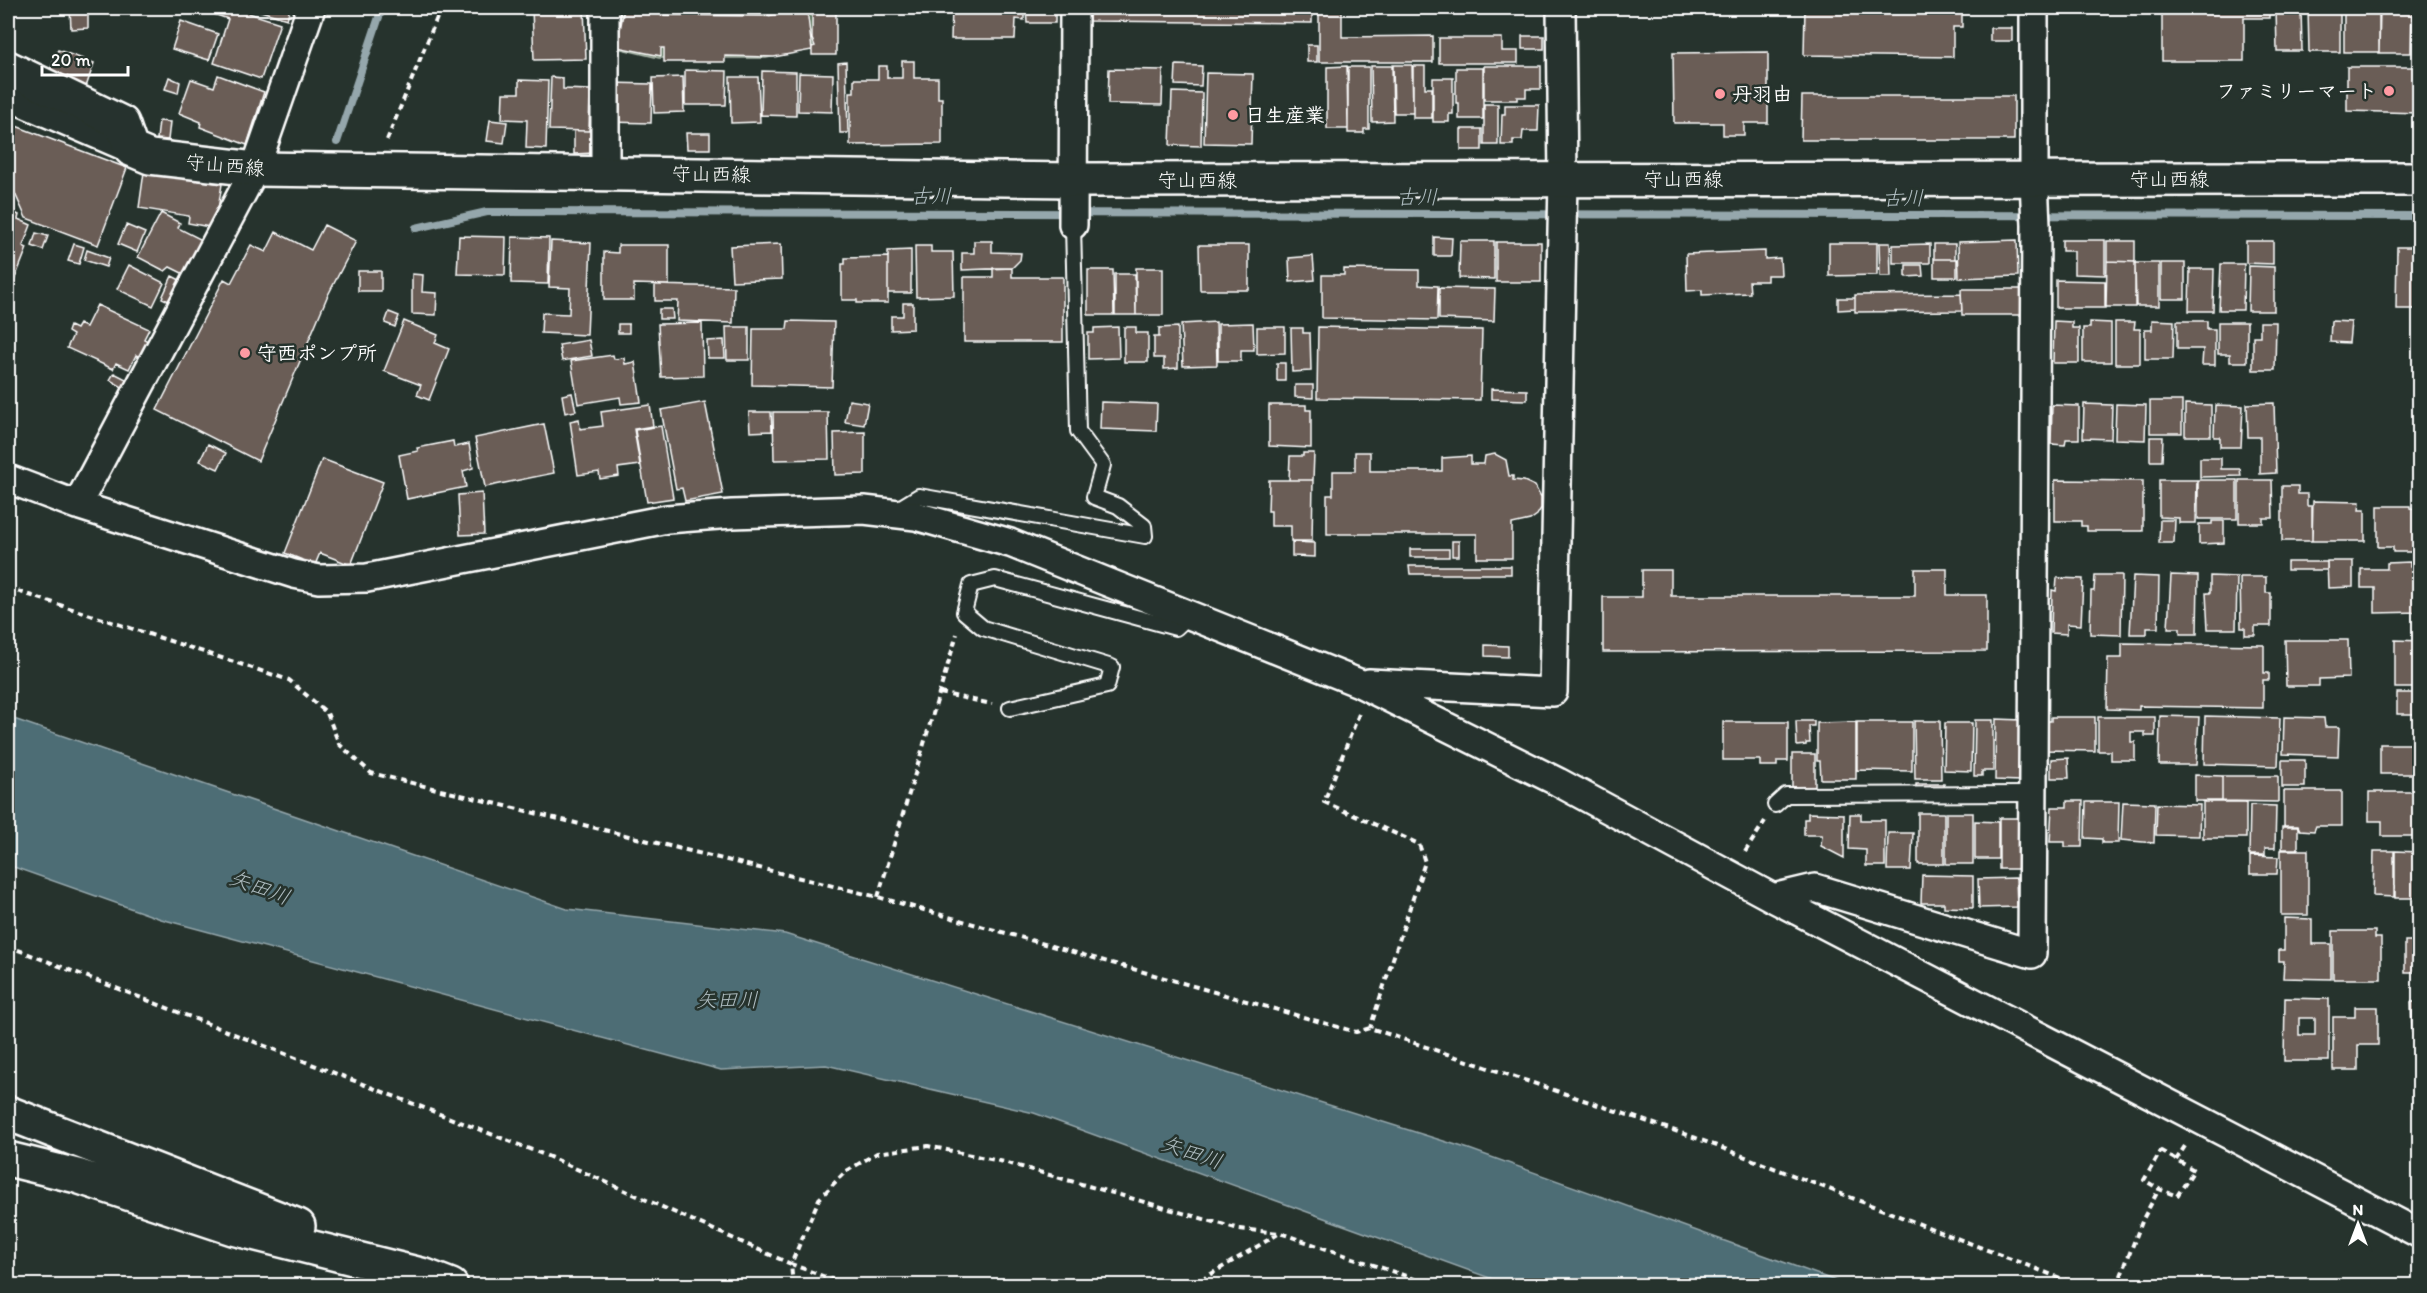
<svg xmlns="http://www.w3.org/2000/svg" width="2427" height="1293" font-family="Itim,'Klee One',sans-serif">
	<rect width="100%" height="100%" fill="#26332d"/>
	<filter id="ink" filterUnits="userSpaceOnUse"><feTurbulence type="fractalNoise" baseFrequency=".0167" numOctaves="2"/><feDisplacementMap in="SourceGraphic" scale="12" xChannelSelector="R" yChannelSelector="G"/><feConvolveMatrix kernelMatrix="1 2 1 2 8 2 1 2 1" color-interpolation-filters="sRGB"/></filter>
	<g filter="url(#ink)">
		<path fill="#556e54" stroke="#aab6aa" stroke-width="1.5" d="M623,8H813V49L766,58H659L617,48Z"/>
		<path fill="#4e6d75" stroke="#95a7ac" stroke-width="1.5" d="M8,717L567,909L785,934L1469,1149L1847,1285H1509L1034,1113L826,1065L721,1070L161,919L8,865Z"/>
		<g fill="none" stroke-linecap="round" stroke-linejoin="round">
			<path stroke="#95a7ac" stroke-width="8" d="M337,142L382,8
				M416,228L487,212L2420,216"/>
		</g>
		<path fill="#6a5d57" stroke="#fff" stroke-width="1.5" fill-rule="evenodd" d="M70,8H88V28L71,29Z
			M213,8H233L280,23L261,79L214,63L228,19L211,13Z
			M251,8H290L287,19Z
			M532,8H584L586,59L534,60Z
			M624,8L666,15L767,16L807,9L812,50L774,57L725,56V62H664V48H661V56L617,47Z
			M812,8H836V55H812V47L815,46L812,39Z
			M952,8H1024V20L1016,19L1015,39H951Z
			M1026,8H1055V23H1027Z
			M1089,8H1312V23L1089,21Z
			M1319,8H1342V37L1433,36V62H1319Z
			M1587,8H1617V11H1587Z
			M1805,8H1962V27H1953V57L1804,55Z
			M2162,8H2269V18H2244V61H2162Z
			M2276,8H2301L2302,51H2277Z
			M2308,8H2340V52H2309Z
			M2344,8H2379V52H2344Z
			M2380,8H2412L2411,53H2379Z
			M2416,8H2420V51H2416Z
			M181,21L218,34L209,60L172,49Z
			M1990,28H2012V41H1990Z
			M1522,36H1544V49H1522Z
			M1439,38H1502V51H1518V63H1439Z
			M1307,45H1317V62H1307Z
			M58,50L94,63L86,87L49,73Z
			M1768,52V123H1744V135H1723V123H1674L1673,53Z
			M902,61H914V78H938V98H942V144L850,145V92H854V79H878V66H887V78H902Z
			M846,62L848,133H840L838,63Z
			M1176,65L1202,66L1201,86L1175,85Z
			M1393,65H1412L1413,113H1394Z
			M1347,66L1348,129H1327V67Z
			M1371,66H1392L1393,121L1372,122Z
			M1413,66H1425V88H1432V118H1413Z
			M1484,66H1541V89H1526V97H1517V100H1484Z
			M1348,67H1369V129H1364V133H1348Z
			M2347,67H2420V113L2347,111Z
			M1456,68H1483V119H1459V103H1456Z
			M1109,69L1163,70L1162,105L1108,104Z
			M685,70L727,71L726,105H685Z
			M762,71L796,72V116L761,115Z
			M799,73L833,74L832,112L798,111Z
			M1206,73L1253,74L1251,144L1204,143Z
			M218,75L264,92L247,145L200,127L201,122L179,113L191,79L214,87Z
			M169,77L180,82L178,93L165,89Z
			M551,77L563,78V89L590,90L589,131L549,130Z
			M683,77L684,112L654,113L653,78Z
			M730,77H758L760,122L731,123Z
			M1433,78H1453V114H1449V122H1433Z
			M519,80L548,81L546,149L526,148L527,120L502,119L503,93H519Z
			M610,83L652,84L651,123L608,122Z
			M1172,92L1202,93L1201,146L1170,145Z
			M1802,96H2014V140H1801Z
			M1484,104H1498V145H1484Z
			M1505,105H1539L1538,131H1523L1522,140H1513V145H1501L1502,114H1505Z
			M490,120L507,122L504,143L487,141Z
			M159,121L170,122L168,140L157,139Z
			M8,123L127,168L98,245L26,218L8,178Z
			M1461,129H1482V150H1461Z
			M574,131H595V153L574,154Z
			M686,133H710V149H687Z
			M144,172L222,184L215,228L188,223L189,216L139,208Z
			M8,210L19,215L18,219L31,225L23,246L27,248L8,296Z
			M161,213L180,223L178,228L204,241L186,275L170,267L165,271L138,257Z
			M126,225L145,233L137,252L118,244Z
			M324,225L356,241L327,297L258,461L157,410L224,279L231,283L251,245L266,252L276,232L311,250Z
			M36,233L48,236L43,250L32,246Z
			M459,236L506,237L505,275L457,274Z
			M512,237L549,238L548,284L511,283Z
			M1434,237L1452,238L1451,256H1434Z
			M2017,240L2018,276L1959,278L1958,242Z
			M2062,240H2105V275L2074,274V251H2062Z
			M551,241L591,243L587,335L541,333L542,313L569,314L570,288L549,287Z
			M974,241H992V252L1021,253L1020,260L1012,268L962,270V253H974Z
			M1460,241H1494V279L1459,278Z
			M2107,241H2135V262L2107,261Z
			M2246,241H2273V264L2246,263Z
			M1496,242H1541V282H1496Z
			M1829,243H1877V275L1829,276Z
			M1879,243H1890L1891,276H1880Z
			M74,244L84,247L79,264L68,261Z
			M781,244L782,279L732,281L730,246Z
			M1930,244V263H1893V245Z
			M1934,244H1955V259H1934Z
			M618,245H669V285L634,284V300H604V252L618,253Z
			M1199,245H1249V290H1200Z
			M915,246H931V252H953L954,296L916,297Z
			M2397,247H2418L2417,309H2396Z
			M87,250L109,258L106,267L84,260Z
			M911,250V293H888V251Z
			M1765,251V259L1780,258L1781,275H1767V281H1749L1750,293L1702,295V290L1687,291L1686,254Z
			M1313,256L1315,280L1290,282L1289,258Z
			M888,257V303H857V300H842V264H845V258Z
			M1934,259H1957V277H1934Z
			M2107,261L2135,262V307H2106Z
			M2135,263H2159V306H2136Z
			M2161,263H2185V299H2161Z
			M2221,264H2244L2243,310H2219Z
			M129,265L164,283L153,306L117,289Z
			M1906,265H1922L1923,276L1906,277Z
			M2249,266L2274,267V311H2248Z
			M993,268H1012V277H1063V342H964V277H993Z
			M1136,268H1163V315H1136Z
			M1344,269L1419,270V285L1438,286L1437,320L1322,318V275H1344Z
			M2190,269H2214L2213,311H2189Z
			M1088,270H1113L1114,315H1088Z
			M358,271H381V291H358Z
			M412,274L423,275L422,292L437,293L436,315L412,314Z
			M1115,274H1135L1136,315H1115Z
			M172,276L184,282L173,303L162,298Z
			M2056,280L2105,281V308H2056Z
			M655,285L734,287L733,323L677,321L678,301H655Z
			M1439,288L1495,289L1494,321L1439,319Z
			M1961,289H2022V315H1962Z
			M1961,294L1962,311L1855,312V295Z
			M1838,298H1855V309L1838,310Z
			M903,303H913V329L891,330V316H903Z
			M97,305L149,329L144,339L148,341L140,357L136,355L129,369L116,363L113,369L67,348L73,335L68,332L70,326L76,329L79,324L86,327Z
			M659,309H672L673,319H659Z
			M389,312L399,316L395,327L385,323Z
			M2152,320L2174,321L2173,359H2145V330H2152Z
			M404,321L438,335L435,343L449,349L429,400L417,395L421,385L384,371Z
			M788,321L834,322L832,387L752,385L753,329H787Z
			M2054,321L2072,322V328H2079V363H2053Z
			M2177,321H2207V329H2215V365H2202L2203,349H2177Z
			M2331,321L2351,322L2349,343L2330,342Z
			M1216,322L1217,365L1183,366L1181,324Z
			M2090,322L2111,323V362H2083V328H2090Z
			M2115,322H2135L2134,329H2140V364H2115Z
			M2218,322H2247V362H2230V354H2218Z
			M2260,322H2276L2275,370H2253V336H2260Z
			M702,323L703,376L661,377L658,324Z
			M1253,323L1254,350H1241V361H1218V324Z
			M618,324H629V333H618Z
			M726,327H749V360H727Z
			M1118,327L1119,358L1088,359V333H1094V328Z
			M1124,327H1136V333H1148V362H1124Z
			M1178,327V368L1164,369V358H1154V337H1159V328Z
			M1257,327H1285V353L1257,354Z
			M1318,327L1482,330L1480,400L1317,398Z
			M1291,328H1303V333H1310L1311,371L1292,372Z
			M589,340L592,356L562,361L559,345Z
			M724,340L725,358H708L707,341Z
			M613,355L614,359L624,358L625,364L635,362L641,402L621,404L620,397L578,404L571,361Z
			M1277,363H1285V381H1277Z
			M114,373L128,380L124,388L110,380Z
			M1295,385H1313V398L1295,397Z
			M1491,389L1527,390V400L1491,399Z
			M572,393L576,411L565,413L562,395Z
			M849,400L868,403L864,425L845,422Z
			M2150,401H2182V433H2150Z
			M705,402L723,494L685,501L682,488L676,489L661,410Z
			M1101,402L1157,404L1156,431L1100,429Z
			M2274,403L2276,473L2260,474V437H2248L2247,404Z
			M2084,404L2112,405L2111,439L2083,438Z
			M2116,404L2146,405L2145,440L2115,439Z
			M2185,404L2211,405V436H2185Z
			M650,405L653,426L634,429L640,465L618,468L619,476L600,479L599,472L578,475L570,421L579,419L580,429L603,426L601,412Z
			M1269,405H1306V410H1311V448L1269,446Z
			M2052,405L2079,406V439H2066L2065,445L2051,444Z
			M2215,405L2243,406L2241,447H2220V437H2214Z
			M749,412H771L772,431L750,432Z
			M773,412H828L829,459L774,460Z
			M544,424L554,473L485,487L475,438Z
			M661,426L673,498L647,502L635,430Z
			M865,432V474L835,475L834,433Z
			M2150,437H2163L2162,461H2150Z
			M453,441L454,447L469,444L473,468L463,471L466,487L407,499L399,455L418,451L417,448Z
			M208,444L226,453L218,469L200,461Z
			M1355,452H1370V471H1442V458L1471,456V464H1484L1485,456L1495,454L1506,460L1509,476H1513V480L1524,481L1535,486L1541,498V508L1537,515L1530,520L1512,524V558H1477V534H1327V495H1333V471H1355Z
			M1303,453H1314L1313,480H1289L1290,456H1303Z
			M2200,458H2221V469H2240L2241,476L2200,477Z
			M322,459L383,482L351,565L320,553L315,565L285,553Z
			M1269,480H1313L1312,541H1291V526H1271V511H1268Z
			M2055,480L2143,481V531H2087V526H2081V521H2055Z
			M2159,480H2197L2196,523H2179V518L2159,517Z
			M2198,480H2237V519H2198Z
			M2239,480H2272L2273,518H2263V523H2239Z
			M2282,486H2298V494H2307V506H2312V541H2282Z
			M482,493L484,534L460,535L458,495Z
			M2313,501L2360,502L2359,510H2365V541H2312Z
			M2378,506H2410V509H2420V552H2393V547H2378Z
			M2160,520H2175L2174,543H2159Z
			M2212,521H2224V543L2199,544V524H2212Z
			M1452,541H1459V556H1452Z
			M1292,542L1315,543V557L1292,556Z
			M1410,549H1449V557H1410Z
			M2327,561H2353V587L2328,588Z
			M2287,562H2327V570H2287Z
			M2410,562V567L2420,566V612L2375,613V588H2361V569H2387V563Z
			M1409,566H1511V574H1410Z
			M1915,569H1947V595H1987V651L1603,652V597H1642V570H1671V596H1915Z
			M2095,575H2122L2121,635L2090,634L2091,591H2094Z
			M2171,575L2198,576L2197,634H2180V628H2168Z
			M2133,576L2159,577L2158,628H2147V634H2130Z
			M2210,576L2237,577L2236,629H2208L2206,593H2210Z
			M2240,577H2266V593H2271V626H2255V635H2245V628H2241Z
			M2057,578L2083,579L2081,625L2067,624V634L2051,633L2052,590L2056,591Z
			M2285,640H2348L2349,678L2319,679V686H2286Z
			M2395,640L2420,641V688H2395Z
			M2122,643L2264,645V673H2269V680H2263V708L2139,706V710L2107,709L2108,658H2122Z
			M1485,645L1508,646V657L1485,656Z
			M2397,693H2417V714H2397Z
			M2160,716L2199,717L2196,765H2159Z
			M2205,716L2280,718L2278,766L2204,764Z
			M2051,717H2095V751L2043,750L2044,721H2051Z
			M2098,717H2155V736H2145V732H2131V742H2135V760H2111V751H2098Z
			M2284,717L2324,718L2325,727H2339L2338,756L2283,754Z
			M1996,719L2022,720L2020,781L1995,780Z
			M1975,720H1993V771H1982V776H1974Z
			M1796,721H1814V726H1809L1810,743H1806V745L1797,746Z
			M1914,721H1940L1941,779H1915Z
			M1723,722H1788V761H1777V766H1760V760H1723Z
			M1856,722V779H1821L1820,761H1817V723Z
			M1857,722H1912V771L1857,770Z
			M1945,723H1972L1971,771L1944,770Z
			M2380,744H2420V774H2380Z
			M1792,754H1815V789H1792Z
			M2068,758L2069,778H2051V759Z
			M2282,760H2305V787H2282Z
			M2195,775L2222,776V801H2195Z
			M2222,776H2278V802L2222,801Z
			M1916,784H1944L1945,793H1916Z
			M2284,791H2342V826H2316L2314,831L2300,830L2298,826H2284Z
			M2369,792H2420V836H2382V821H2369Z
			M2067,801H2083L2082,847H2065V842H2050L2052,807H2067Z
			M2086,802H2119L2118,843H2102V839L2085,838Z
			M2123,802L2155,803L2154,843L2121,840Z
			M2203,802H2246V838H2203Z
			M2157,804L2200,805L2199,836L2156,835Z
			M2250,805L2276,806L2275,848H2265V855H2249Z
			M1808,813L1844,814V858L1821,846L1822,835H1804V819H1808Z
			M1918,813H1944V864H1918Z
			M1946,813H1973V864H1946Z
			M1850,814H1861V820H1885V866H1866V850L1849,849Z
			M1999,818H2023V869H1999Z
			M1975,821L1998,822V859H1975Z
			M2282,827H2298V849H2282Z
			M1888,833H1913L1911,870H1887Z
			M2281,850H2308V915H2281Z
			M2374,851H2394V897L2373,896Z
			M2395,851L2418,852V898H2395Z
			M2250,856L2278,857L2277,874H2250Z
			M1922,875L1973,876V908L1944,907V903H1921Z
			M2016,878L2017,907L1979,908L1978,879Z
			M2284,918L2312,919V944H2331V979L2283,978L2284,961H2279V950H2284Z
			M2333,931H2375V938H2381V979H2333Z
			M2405,941H2420V972H2405Z
			M2285,998L2329,999V1061H2284ZM2299,1018H2315V1035H2299Z
			M2411,1002H2420V1032H2412Z
			M2355,1007H2378V1045H2358V1070H2333V1017H2355Z"/>
		<g fill="none" stroke-linecap="round" stroke-linejoin="round">
			<defs>
				<path id="service" d="M896,510L919,496L1145,536L1144,526L1118,506L1094,497L1103,465L1078,431L1073,225
					M1010,708L1107,686L1112,667L983,628L964,612L971,585L995,579L1176,628L1190,615
					M1775,805L1786,795L2034,794"/>
				<path id="minor" d="M605,8V173
					M8,96L131,149
					M1073,225L1074,8
					M8,479L77,505L294,574L319,579L367,578L667,519L732,514L864,510L916,516L1010,543L1359,683L1558,782L1773,898L2420,1234
					M77,505L255,169L311,8
					M1369,683L1553,692L1563,179L1561,8
					M1773,898L1815,888L2032,954L2036,225L2034,180V8"/>
				<path id="tertiary" d="M8,1113L298,1226
					M8,1159L77,1176L233,1228L425,1276L451,1286"/>
				<path id="secondary" d="M8,68L122,123L131,149L150,157L255,169L1074,180L2420,179"/>
			</defs>
			<use href="#service" stroke="#fff" stroke-width="18"/>
			<use href="#minor" stroke="#fff" stroke-width="32"/>
			<use href="#tertiary" stroke="#fff" stroke-width="38"/>
			<use href="#secondary" stroke="#fff" stroke-width="38"/>
			<path stroke="#fff" stroke-width="4" stroke-dasharray="6 4.5" stroke-linecap="butt" d="M387,140L441,8
				M8,588L289,680L327,713L339,744L371,773L878,897L1356,1032L1370,1028L1696,1138L2081,1286
				M940,693L992,704
				M1359,714L1324,802L1419,844L1425,862L1370,1028
				M1745,852L1765,821
				M878,897L957,634
				M8,946L545,1155L791,1264L819,1199L845,1172L877,1153L928,1146L1004,1162L1239,1229L1280,1233L1435,1286
				M2161,1151L2194,1170L2177,1196L2159,1189L2144,1180Z
				M2176,1160L2187,1143
				M1201,1280L1278,1234
				M793,1286L791,1264L849,1286
				M1022,1286C1036,1281 1054,1280 1069,1286
				M2117,1286L2143,1219L2159,1189"/>
			<use href="#service" stroke="#26332d" stroke-width="14"/>
			<use href="#minor" stroke="#26332d" stroke-width="27"/>
			<use href="#tertiary" stroke="#26332d" stroke-width="33"/>
			<use href="#secondary" stroke="#26332d" stroke-width="33"/>
		</g>
	</g>
	<g fill="#ff9aa2" stroke="#26332d" stroke-width="2">
		<circle cx="2389" cy="91" r="6"/>
		<circle cx="1720" cy="94" r="6"/>
		<circle cx="1233" cy="115" r="6"/>
		<circle cx="245" cy="353" r="6"/>
	</g>
	<g text-anchor="middle" dominant-baseline="central" stroke-width="5" stroke-linejoin="round" paint-order="stroke">
		<g font-size="20" font-weight="bold" fill="#fff" stroke="#26332d" text-anchor="start">
			<text x="2377" y="91" text-anchor="end">ファミリーマート</text>
			<text x="1732" y="94">丹羽由</text>
			<text x="1245" y="115">日生産業</text>
			<text x="257" y="353">守西ポンプ所</text>
		</g>
		<g font-size="20" fill="#fff" stroke="#26332d">
			<text transform="translate(225 165) rotate(5)">守山西線</text>
			<text transform="translate(711 174) rotate(1)">守山西線</text>
			<text x="1683" y="179">守山西線</text>
			<text x="2169" y="179">守山西線</text>
			<text x="1197" y="180">守山西線</text>
		</g>
		<g font-size="21" font-style="italic" fill="#afbdc1" stroke="#26332d">
			<text x="931" y="195">古川</text>
			<text x="1417" y="196">古川</text>
			<text x="1903" y="197">古川</text>
			<text transform="translate(260 887) rotate(20)">矢田川</text>
			<text x="727" y="999">矢田川</text>
			<text transform="translate(1192 1152) rotate(19)">矢田川</text>
		</g>
	</g>
	<rect width="2427" height="1293" fill="none" stroke="#26332d" stroke-width="30"/>
	<rect x="15" y="15" width="2397" height="1263" fill="none" stroke="#fff" stroke-width="2" filter="url(#ink)"/>
	<g transform="translate(2358 1224)" stroke="#26332d" stroke-width="4.5" paint-order="stroke">
	<path d="M0-4.5L10 22L0 15L-10 22Z" fill="#ffffff"/>
	<text y="-9" font-size="16" font-weight="bold" text-anchor="middle" fill="#ffffff">N</text>
	</g>
	<path d="M42 66v9h86v-9" fill="none" stroke="#ffffff" stroke-width="3"/>
	<text x="51" y="66" font-size="18" fill="#ffffff" stroke="#26332d" stroke-width="4.5" paint-order="stroke">20 m</text>
</svg>
